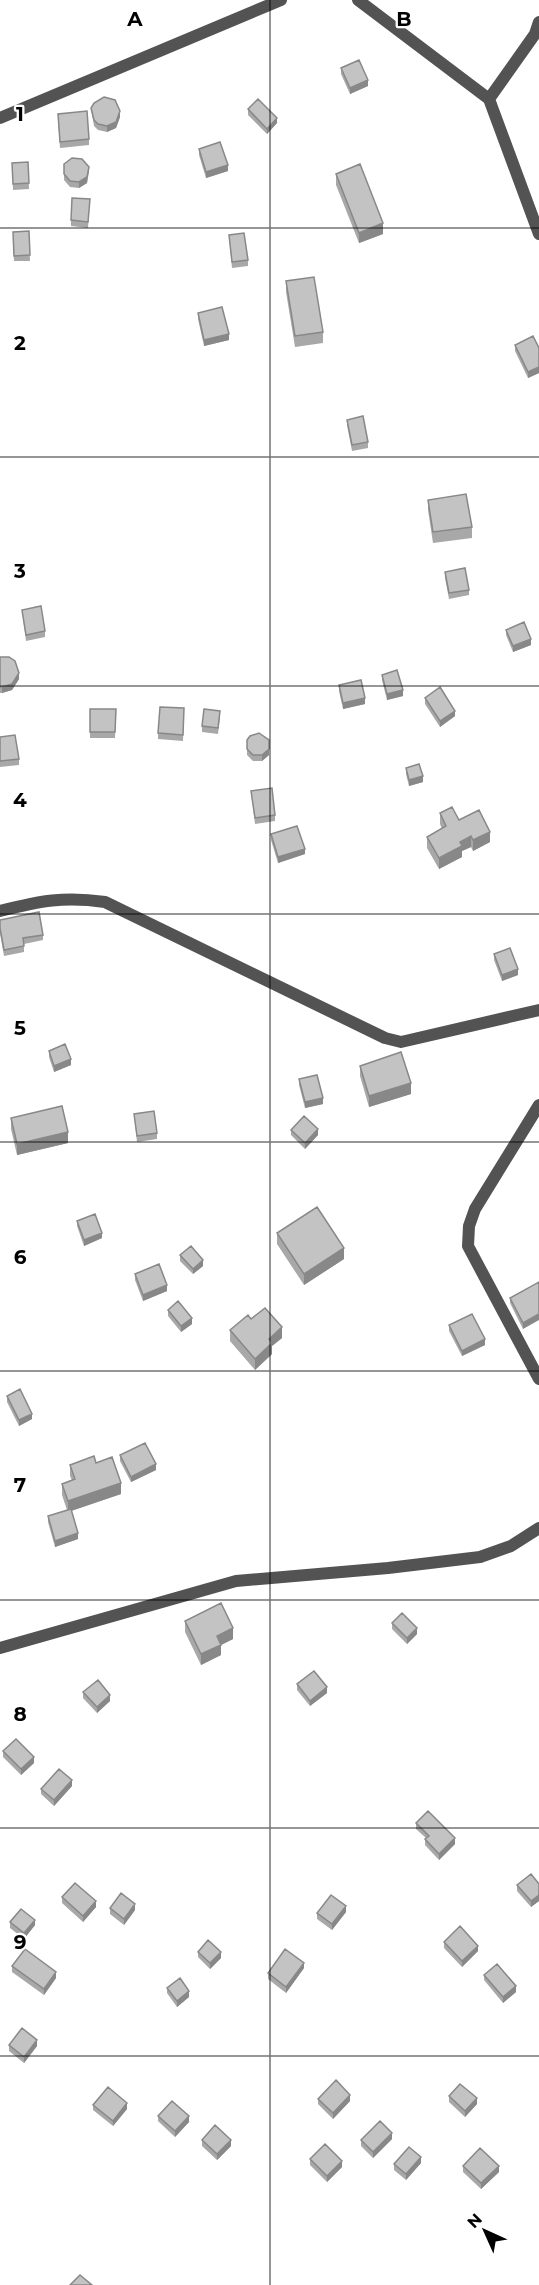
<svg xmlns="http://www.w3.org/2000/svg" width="539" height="2285" font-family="Montserrat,sans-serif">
	<rect width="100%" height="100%" fill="#fff"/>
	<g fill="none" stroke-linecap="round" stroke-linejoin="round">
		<path stroke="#535353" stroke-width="12" d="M358,0L489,99L539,234
			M489,99L535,34L539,22
			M0,118L281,0
			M0,911C40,901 64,896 105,902L385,1038L401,1042L539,1010
			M539,1105L475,1209L469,1226L468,1246L539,1379
			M0,1648L236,1581L388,1568L480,1557L511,1546L539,1528"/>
	</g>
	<path fill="#a8a8a8" d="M341,68L368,86L350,94L341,74Z
		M91,108L120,117L116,128L107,132L98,130L94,126Z
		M248,109L277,123L267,134L248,115Z
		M58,119L89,139V145L60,148Z
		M199,149L228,171L206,178L199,155Z
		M28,162L29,189L13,190L12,163Z
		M64,164L89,172L87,183L79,188L70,187L64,180Z
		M336,174L383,234L359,243L336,185Z
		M90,199L88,228L71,226V220Z
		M29,231L30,261H14L13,232Z
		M229,235L248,260V266L232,268Z
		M286,281L323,332V343L295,347L286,292Z
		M198,313L229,340L204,346L198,319Z
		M515,345L539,348V373L528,378L515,351Z
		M347,420L368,442V448L352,451L347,425Z
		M428,500L472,527V538L433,543L428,510Z
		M445,572L469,590V595L449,599L445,578Z
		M22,610L45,631V637L26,641Z
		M506,630L531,645L513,652L506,635Z
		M0,657L19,679L12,690L2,693H0Z
		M382,675L403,696L387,700L382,680Z
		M339,685L365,704L343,709L339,691Z
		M425,698L455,716L440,727L425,704Z
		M184,708L183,741L158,739V733Z
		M90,709H116L115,738H90Z
		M220,717L218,734L202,732V726Z
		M0,737L19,759V765L0,767Z
		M247,740H269V755L262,761H253L247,755Z
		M406,768L423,782L409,786L406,774Z
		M251,791L275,815V821L255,824Z
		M440,813L459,820L490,842L473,851L471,847L462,851V857L439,869L427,848V837L442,829L440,824Z
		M271,834L305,854L278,863L271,840Z
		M0,920L43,935V940L24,944V952L4,956L0,933Z
		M494,954L518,975L502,981L494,960Z
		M49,1051L71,1065L54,1072L49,1057Z
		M360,1066L411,1094L369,1107L360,1076Z
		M299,1079L323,1104L305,1108L299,1085Z
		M134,1114L157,1133V1139L137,1142Z
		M11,1118L68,1143L17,1155L11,1129Z
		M291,1130L318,1135L305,1149L291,1135Z
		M77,1221L102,1238L84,1246L77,1226Z
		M277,1233L344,1259L304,1285L277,1244Z
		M180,1255L203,1266L193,1274L180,1261Z
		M135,1274L167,1291L143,1301L135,1280Z
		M539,1282L523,1329L510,1303V1298Z
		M168,1310L192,1324L181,1332L168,1316Z
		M251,1319L282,1338L272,1346V1354L255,1370L230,1341V1330Z
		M449,1325L485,1345L462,1356L449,1331Z
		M7,1396L32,1419L19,1426L7,1402Z
		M120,1455L156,1470L131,1482L120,1461Z
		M96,1463L121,1494L71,1511L78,1539L55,1547L48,1522V1516L67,1510L62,1495V1484L72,1480L70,1476V1465Z
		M185,1621L233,1639L221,1645V1655L201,1665L185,1632Z
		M392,1623L417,1634L407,1644L392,1629Z
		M297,1684L327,1693L310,1706L297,1690Z
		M83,1692L110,1701L97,1713L83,1698Z
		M3,1751L34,1763L21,1775L3,1757Z
		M72,1786L54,1806L41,1794V1789Z
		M416,1823L455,1844L439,1860L425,1845V1839L426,1838L416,1829Z
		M539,1884V1901L531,1907L517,1891V1885Z
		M62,1897L96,1907L83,1922L62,1903Z
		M110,1908L135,1910L124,1925L110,1914Z
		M346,1912L332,1930L317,1919V1913Z
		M10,1922L35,1925L24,1939L10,1928Z
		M444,1942L478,1951L462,1967L444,1948Z
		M198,1952L221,1958L210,1969L198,1957Z
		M12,1966L56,1978L44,1995L12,1972Z
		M304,1968L286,1993L268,1979V1973Z
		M484,1975L516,1992L503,2003L484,1980Z
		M167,1988L189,1997L177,2007L167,1993Z
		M9,2045L37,2046L24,2063L9,2051Z
		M449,2096L477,2104L465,2117L449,2102Z
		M318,2099L350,2101L333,2119L318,2104Z
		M93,2105L127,2109L113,2126L93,2110Z
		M158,2116L189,2122L175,2137L158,2121Z
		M392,2139L373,2158L361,2146V2140Z
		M202,2140L231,2146L217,2160L202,2146Z
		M310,2159L342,2167L327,2182L310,2165Z
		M421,2163L406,2180L394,2170V2164Z
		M463,2166L499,2172L481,2189L463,2172Z"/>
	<path fill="#888" d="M368,80V86L350,94V88Z
		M120,111V117L116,128L107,132V126Z
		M277,118V123L267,134V129Z
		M228,165V171L206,178V172Z
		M89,167L87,183L79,188V182Z
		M383,223V234L359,243V233Z
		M229,334V340L204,346V340Z
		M539,367V373L528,378V372Z
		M531,639V645L513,652V646Z
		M19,673V679L12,690L2,693V687Z
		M403,690V696L387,700V694Z
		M365,698V704L343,709V703Z
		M455,711V716L440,727V721Z
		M269,749V755L262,761V755Z
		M423,776V782L409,786V780Z
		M490,832V842L473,851V840Z
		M471,836V847L462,851V857L439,869V858L460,842Z
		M305,849V854L278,863V857Z
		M518,969V975L502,981V975Z
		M71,1059V1065L54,1072V1066Z
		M411,1083V1094L369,1107V1096Z
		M323,1098V1104L305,1108V1102Z
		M318,1129V1135L305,1149V1143Z
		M68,1132V1143L17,1155V1144Z
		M102,1233V1238L84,1246V1240Z
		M344,1248V1259L304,1285V1274Z
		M203,1260V1266L193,1274V1269Z
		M167,1285V1291L143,1301V1295Z
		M539,1314V1320L523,1329V1323Z
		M192,1318V1324L181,1332V1326Z
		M282,1327V1338L272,1346V1354L255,1370V1359L269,1339Z
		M485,1339V1345L462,1356V1351Z
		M32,1414V1419L19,1426V1420Z
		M156,1464V1470L131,1482V1477Z
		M121,1483V1494L68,1512V1501Z
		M78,1533V1539L55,1547V1541Z
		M233,1628V1639L221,1645V1655L201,1665V1654L217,1636Z
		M417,1628V1634L407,1644V1638Z
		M327,1687V1693L310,1706V1701Z
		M110,1695V1701L97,1713V1707Z
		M34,1757V1763L21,1775V1769Z
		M72,1780V1786L54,1806V1800Z
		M455,1838V1844L439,1860V1854Z
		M539,1895V1901L531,1907V1901Z
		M96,1901V1907L83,1922V1916Z
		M135,1904V1910L124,1925V1919Z
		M346,1906V1912L332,1930V1924Z
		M35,1920V1925L24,1939V1933Z
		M478,1946V1951L462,1967V1961Z
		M221,1952V1958L210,1969V1963Z
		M304,1963V1968L286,1993V1987Z
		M56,1972V1978L44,1995V1989Z
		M516,1986V1992L503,2003V1997Z
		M189,1991V1997L177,2007V2001Z
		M37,2040V2046L24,2063V2057Z
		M350,2095V2101L333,2119V2113Z
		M477,2098V2104L465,2117V2111Z
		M127,2103V2109L113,2126V2121Z
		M189,2116V2122L175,2137V2131Z
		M392,2133V2139L373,2158V2152Z
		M231,2140V2146L217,2160V2154Z
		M421,2157V2163L406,2180V2174Z
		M342,2161V2167L327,2182V2176Z
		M499,2166V2172L481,2189V2183Z"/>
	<path fill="#c3c3c3" stroke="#888" stroke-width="1.5" d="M359,60L368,80L350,88L341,68Z
		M104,97L115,100L120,111L116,122L107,126L98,124L94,120L91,108L94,103Z
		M258,99L277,118L267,129L248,109Z
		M87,111L89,139L60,142L58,114Z
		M220,142L228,165L206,172L199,149Z
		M72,158L82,159L89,167L87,177L79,182L70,181L64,174V164Z
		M28,162L29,183L13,184L12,163Z
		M360,164L383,223L359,233L336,174Z
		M72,198L90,199L88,222L71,220Z
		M29,231L30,255L14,256L13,232Z
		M244,233L248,260L232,262L229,235Z
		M314,277L323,332L295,336L286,281Z
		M222,307L229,334L204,340L198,313Z
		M533,336L539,348V367L528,372L515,345Z
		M363,416L368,442L352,445L347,420Z
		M466,494L472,527L433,532L428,500Z
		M465,568L469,590L449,593L445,572Z
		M41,606L45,631L26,635L22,610Z
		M524,622L531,639L513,646L506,630Z
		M0,657H9L15,661L19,673L12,684L2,687H0Z
		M397,670L403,690L387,694L382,675Z
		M361,680L365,698L343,703L339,685Z
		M440,687L455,711L440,721L425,698Z
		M160,707L184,708L183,735L158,733Z
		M90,709H116L115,732H90Z
		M204,709L220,711L218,728L202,726Z
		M259,733L269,740V749L262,755H253L247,749V740L250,736Z
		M15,735L19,759L0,761V737Z
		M419,764L423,776L409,780L406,768Z
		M272,788L275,815L255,818L251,791Z
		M452,807L459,820L479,810L490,832L473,840L471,836L460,842L462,846L439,858L427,837L446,826L440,813Z
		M297,826L305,849L278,857L271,834Z
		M39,912L43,935L23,938L24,946L4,950L0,928V920Z
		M510,948L518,969L502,975L494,954Z
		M65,1044L71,1059L54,1066L49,1051Z
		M401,1052L411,1083L369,1096L360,1066Z
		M317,1075L323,1098L305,1102L299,1079Z
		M62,1106L68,1132L17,1144L11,1118Z
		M154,1111L157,1133L137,1136L134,1114Z
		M304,1116L318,1129L305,1143L291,1130Z
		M317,1207L344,1248L304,1274L277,1233Z
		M95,1214L102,1233L84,1240L77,1221Z
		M191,1246L203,1260L193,1269L180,1255Z
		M159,1264L167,1285L143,1295L135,1274Z
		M539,1282V1314L523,1323L510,1298Z
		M178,1301L192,1318L181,1326L168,1310Z
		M265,1308L282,1327L269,1339L272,1343L255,1359L230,1330L248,1315L251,1319Z
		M472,1314L485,1339L462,1351L449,1325Z
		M20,1389L32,1414L19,1420L7,1396Z
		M145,1443L156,1464L131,1477L120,1455Z
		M94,1456L96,1463L112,1457L121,1483L68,1501L62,1484L75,1479L70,1465Z
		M71,1509L78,1533L55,1541L48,1516Z
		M221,1603L233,1628L217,1636L221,1645L201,1654L185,1621Z
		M402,1613L417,1628L407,1638L392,1623Z
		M314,1671L327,1687L310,1701L297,1684Z
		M98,1680L110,1695L97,1707L83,1692Z
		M16,1739L34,1757L21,1769L3,1751Z
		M59,1769L72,1780L54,1800L41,1789Z
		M428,1811L455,1838L439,1854L425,1839L429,1836L416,1823Z
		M531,1874L539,1884V1895L531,1901L517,1885Z
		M75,1883L96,1901L83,1916L62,1897Z
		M121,1893L135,1904L124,1919L110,1908Z
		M331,1895L346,1906L332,1924L317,1913Z
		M21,1909L35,1920L24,1933L10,1922Z
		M460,1926L478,1946L462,1961L444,1942Z
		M208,1940L221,1952L210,1963L198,1952Z
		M25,1949L56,1972L44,1989L12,1966Z
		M285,1949L304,1963L286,1987L268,1973Z
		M497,1964L516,1986L503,1997L484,1975Z
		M180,1978L189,1991L177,2001L167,1988Z
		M22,2028L37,2040L24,2057L9,2045Z
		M336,2080L350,2095L333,2113L318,2099Z
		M460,2084L477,2098L465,2111L449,2096Z
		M108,2087L127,2103L113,2121L93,2105Z
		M172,2101L189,2116L175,2131L158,2116Z
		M380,2121L392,2133L373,2152L361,2140Z
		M215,2125L231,2140L217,2154L202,2140Z
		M325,2144L342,2161L327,2176L310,2159Z
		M409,2147L421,2157L406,2174L394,2164Z
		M480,2148L499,2166L481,2183L463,2166Z
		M80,2275L92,2285H70Z"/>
	<path fill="none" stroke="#000" stroke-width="1.5" stroke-opacity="0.55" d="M270,0V2285M0,228H539M0,457H539M0,686H539M0,914H539M0,1142H539M0,1371H539M0,1600H539M0,1828H539M0,2056H539"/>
	<g font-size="20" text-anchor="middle" font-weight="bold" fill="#000" stroke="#fff" stroke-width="4.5" stroke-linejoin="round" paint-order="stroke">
		<text x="135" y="26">A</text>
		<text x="404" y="26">B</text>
		<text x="20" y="121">1</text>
		<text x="20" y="350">2</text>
		<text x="20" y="578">3</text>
		<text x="20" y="807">4</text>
		<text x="20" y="1035">5</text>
		<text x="20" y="1264">6</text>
		<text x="20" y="1492">7</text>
		<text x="20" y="1721">8</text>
		<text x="20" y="1949">9</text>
	</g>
	<g transform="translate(485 2231) rotate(315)" stroke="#ffffff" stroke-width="4.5" paint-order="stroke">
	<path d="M0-4.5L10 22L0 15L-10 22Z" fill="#000000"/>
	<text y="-9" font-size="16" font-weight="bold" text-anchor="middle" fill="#000000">N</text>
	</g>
</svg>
